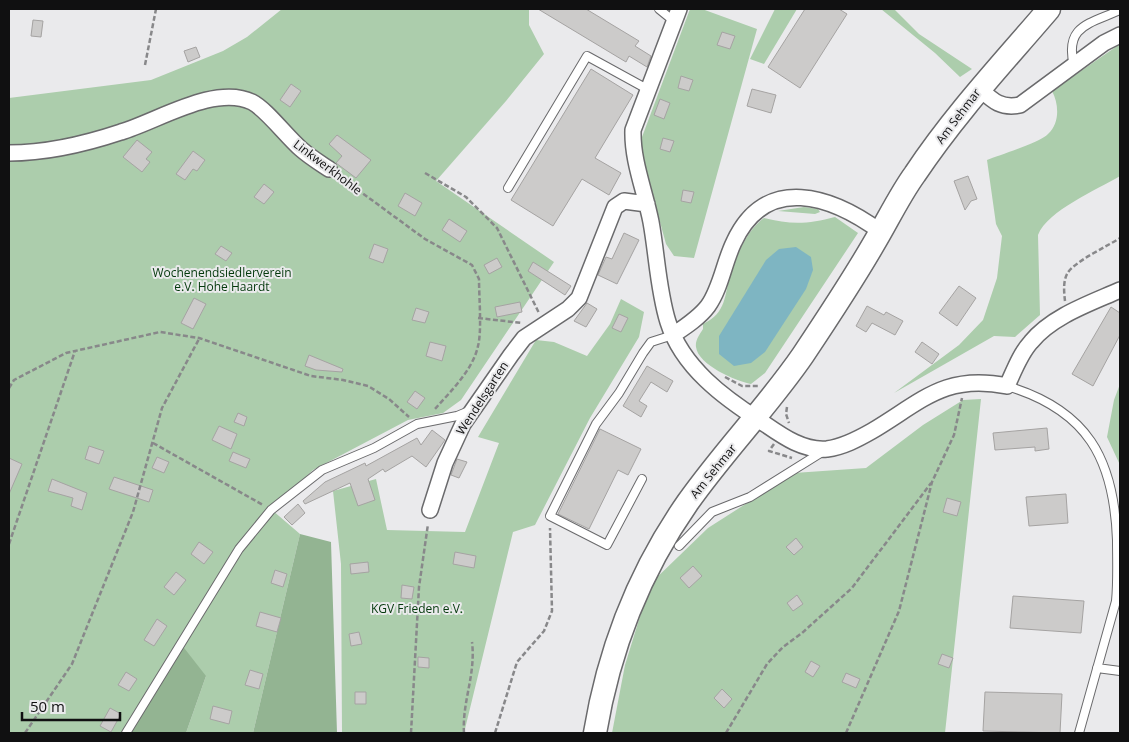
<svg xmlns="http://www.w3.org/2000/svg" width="1129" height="742" font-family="'Open Sans',sans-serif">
	<rect width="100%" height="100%" fill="#eaeaec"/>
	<path fill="#accdac" d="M282,9H529V25L544,54L506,101L436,181L554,262L461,400L443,413L408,420L313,470L272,510L300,534L253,733H186L206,676L126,733H9V98L151,80L223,51L247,37Z
		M690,9H702L757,29L694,258L674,256L666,244L639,145Z
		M775,9H797L764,64L750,59Z
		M881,9H894L919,34L972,69L960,77L935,53Z
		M1120,44V176C1097,190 1048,210 1038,235L1040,315L1015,337L994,336L894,393L959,345L983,320L997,278L1002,236L996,224L987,160C1000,155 1041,142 1048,134C1060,123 1059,104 1052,91Z
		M804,207L818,209L820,212L815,214L778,211Z
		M835,217L858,233L765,373L751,384C736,381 698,365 696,347C695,340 700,334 703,329V324C727,313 724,295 731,273C737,254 748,229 764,218C791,225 809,224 835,217Z
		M621,299L644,312L639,337L590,418L535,525L513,532L464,733H342L341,564L333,491L376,479L387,530L465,532L499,443L478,437L536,340L554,342L587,356L610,324Z
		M1120,384V465L1107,437L1114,400Z
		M981,399L945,733H612L625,665L650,584L708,528L794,473L866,468L923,425L963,400Z"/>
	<path fill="#93b492" d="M300,534L331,542L337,733H253Z
		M181,644L206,676L186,733H126Z"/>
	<path fill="#7eb5c2" d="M796,247L811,257L813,270L806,289L765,352L751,363L734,366L719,354V336L766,260L779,249Z"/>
	<path fill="#cccbca" stroke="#a5a3a2" d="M538,9H586L639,41L635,46L651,56L647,67L629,56L626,62Z
		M805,9H839L847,14L800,88L768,67Z
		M33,20L43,21L41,37L31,36Z
		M722,32L735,36L730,49L717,45Z
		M196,47L200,57L188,62L184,51Z
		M591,69L633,95L595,158L621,173L609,195L582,179L553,226L511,200Z
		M681,76L693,80L689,91L678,88Z
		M291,84L301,91L290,107L280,100Z
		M752,89L776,95L771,113L747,106Z
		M660,99L670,103L664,119L654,115Z
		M337,135L371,160L356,178L336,163L342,156L329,144Z
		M663,138L674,141L670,152L660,149Z
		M137,140L152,152L146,159L150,162L142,172L123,157Z
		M193,151L205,160L197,171L193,169L185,180L176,174Z
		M968,176L977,199L971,201L965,210L954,181Z
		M264,184L274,192L264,204L254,197Z
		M683,190L694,192L691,203L681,201Z
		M405,193L422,203L415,216L398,206Z
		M449,219L467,231L460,242L442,230Z
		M624,233L639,240L617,284L598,275L606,257L612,259Z
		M374,244L388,249L383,263L369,258Z
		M221,246L232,253L226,261L215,254Z
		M497,258L502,267L489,274L484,265Z
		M533,262L571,286L565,295L528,271Z
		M959,286L976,298L957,326L939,313Z
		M194,298L206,304L193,329L181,323Z
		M520,302L522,312L497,317L495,307Z
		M587,303L597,309L586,327L574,321Z
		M867,306L884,315L886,312L903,321L895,335L872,323L866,332L856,326Z
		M1111,307L1120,313V335L1093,386L1072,374Z
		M416,308L429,312L425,323L412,320Z
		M619,314L628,318L621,332L612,328Z
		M430,342L446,346L442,361L426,356Z
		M922,342L939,354L932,364L915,352Z
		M309,355L343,369L342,372L316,370L305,366Z
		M647,366L673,381L667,392L651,382L639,401L647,406L641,417L623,406Z
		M415,391L425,398L417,409L407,402Z
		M238,413L247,417L244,426L234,422Z
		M219,426L237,434L231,449L212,440Z
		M1047,428L1049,449L1035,451V447L995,450L993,433Z
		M600,429L641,449L628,475L618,470L589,529L558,514Z
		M432,430L445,440L426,467L412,456L385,472L383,469L368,479L375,500L358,506L350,483L305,504L303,501L325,482L365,463L366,466L417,438L421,445Z
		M89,446L104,451L99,464L85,459Z
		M233,452L250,459L246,468L229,461Z
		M157,457L169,462L164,473L152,468Z
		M9,458L22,464L9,494Z
		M457,459L467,462L459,478L451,475Z
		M114,477L153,490L149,502L109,489Z
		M52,479L87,493L82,510L71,506L73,498L48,491Z
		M1066,494L1068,523L1029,526L1026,497Z
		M947,498L961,502L957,516L943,512Z
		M298,504L305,513L292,525L284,517Z
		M796,538L803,547L794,555L786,547Z
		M199,542L213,552L204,564L191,554Z
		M455,552L476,556L474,568L453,564Z
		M368,562L369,572L351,574L350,564Z
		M693,566L702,576L689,588L680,578Z
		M275,570L287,574L283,587L271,583Z
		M176,572L186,580L174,595L164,587Z
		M402,585L414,587L412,599L401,598Z
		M797,595L803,604L793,611L787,603Z
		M1013,596L1084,601L1081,633L1010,628Z
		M260,612L281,618L277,632L256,626Z
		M157,619L167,626L154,646L144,640Z
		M359,632L362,644L351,646L349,634Z
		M942,654L953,658L949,668L938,664Z
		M418,657L429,658V668L418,667Z
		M811,661L820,666L813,677L805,672Z
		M250,670L263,674L259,689L245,685Z
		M126,672L137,679L129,691L118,685Z
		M846,673L860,679L856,688L842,682Z
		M722,689L732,699L724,708L714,698Z
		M355,692H366V704H355Z
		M985,692L1062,694L1060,733L983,731Z
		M213,706L232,711L229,724L210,719Z
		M110,708L121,714L111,732L100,726Z"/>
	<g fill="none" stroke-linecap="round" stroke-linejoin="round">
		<defs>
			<path id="service" d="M659,9L675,22
				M1074,66C1064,25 1090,24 1120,10
				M508,188L587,56L649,90
				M1007,386C1087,410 1114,458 1117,540C1117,560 1118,581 1116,601L1079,733
				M642,479L607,545L550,516L596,424L619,393L643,353L651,342L673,335
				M679,546L712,512L750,497L822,452
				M1097,668L1120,671
				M126,733L239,549L271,510L322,470L374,448L417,424L457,416L469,411"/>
			<path id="minor" d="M679,9L633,130C632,161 645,191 651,222C657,255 658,290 668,322C682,367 724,398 762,422C781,435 802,451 827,449C843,447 858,439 872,431C921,402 945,373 1007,386C1014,371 1020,354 1031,342C1052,316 1091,303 1120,290
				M979,88C992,100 1000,109 1020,105L1104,43L1120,35
				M9,153C47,153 85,144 121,132C158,121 215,84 252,102C266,109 287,137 301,149C310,157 320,163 329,169
				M673,335C685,327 699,318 708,306C721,288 724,262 734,242C766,173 832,196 881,232
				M430,510L445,463L463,424L511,355L524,338L568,309L579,298L615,207L624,201L647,204"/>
			<path id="secondary" d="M595,733C609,649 639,572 688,502C724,451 768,406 803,355C827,319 851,283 873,245C887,222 899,196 915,174C955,114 1002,64 1049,9"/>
		</defs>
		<use href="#service" stroke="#6a6a6c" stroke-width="10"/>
		<use href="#minor" stroke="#6a6a6c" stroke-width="18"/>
		<use href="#secondary" stroke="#6a6a6c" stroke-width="25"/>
		<path stroke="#88888a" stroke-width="2.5" stroke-dasharray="5 2.5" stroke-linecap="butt" d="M145,65L156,9
			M425,173L466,197L497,228L539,313
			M339,176L425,239L472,265L479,279C479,297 482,331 478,346C473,370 450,392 434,410
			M1065,301C1064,292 1063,282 1067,274C1073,262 1108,246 1120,238
			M478,318L522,323
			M725,377L742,386H759
			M9,388L14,380L66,353L160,332L199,338L311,376L343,380L368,386L389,399L409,417
			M787,407L786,414L789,423
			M153,443L263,505
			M774,444L769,451L792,458
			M9,544L75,351
			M25,733L72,664L133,512L162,408L199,339
			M411,733L419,587L428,524
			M464,733C462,701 476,675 472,642
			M495,733L517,662L544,631L552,611L550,528
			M726,733L767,664L783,647L802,633L852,588L931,483
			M846,733L899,611L932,482L954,435L962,398"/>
		<use href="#service" stroke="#fff" stroke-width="8"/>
		<use href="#minor" stroke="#fff" stroke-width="15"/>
		<use href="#secondary" stroke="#fff" stroke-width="22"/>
	</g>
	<g text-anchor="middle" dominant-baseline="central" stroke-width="4" stroke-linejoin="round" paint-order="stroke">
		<g font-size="12" fill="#101011" stroke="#eaeaec">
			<text transform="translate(958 116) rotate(-53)">Am Sehmar</text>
			<text transform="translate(328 167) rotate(37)">Linkwerkhohle</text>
			<text transform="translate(482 398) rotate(-57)">Wendelsgarten</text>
			<text transform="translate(713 471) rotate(-51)">Am Sehmar</text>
		</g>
		<g font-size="12" fill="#04390c" stroke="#eaeaec">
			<text x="222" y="272">Wochenendsiedlerverein<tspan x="222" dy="14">e.V. Hohe Haardt</tspan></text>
			<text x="417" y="608">KGV Frieden e.V.</text>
		</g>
	</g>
	<rect width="1129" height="742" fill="none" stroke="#101011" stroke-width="20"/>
	<path d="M22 712v8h98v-8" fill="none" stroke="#101011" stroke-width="2.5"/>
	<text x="30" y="712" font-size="15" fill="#101011" stroke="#eaeaec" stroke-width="4" paint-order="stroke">50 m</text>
</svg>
